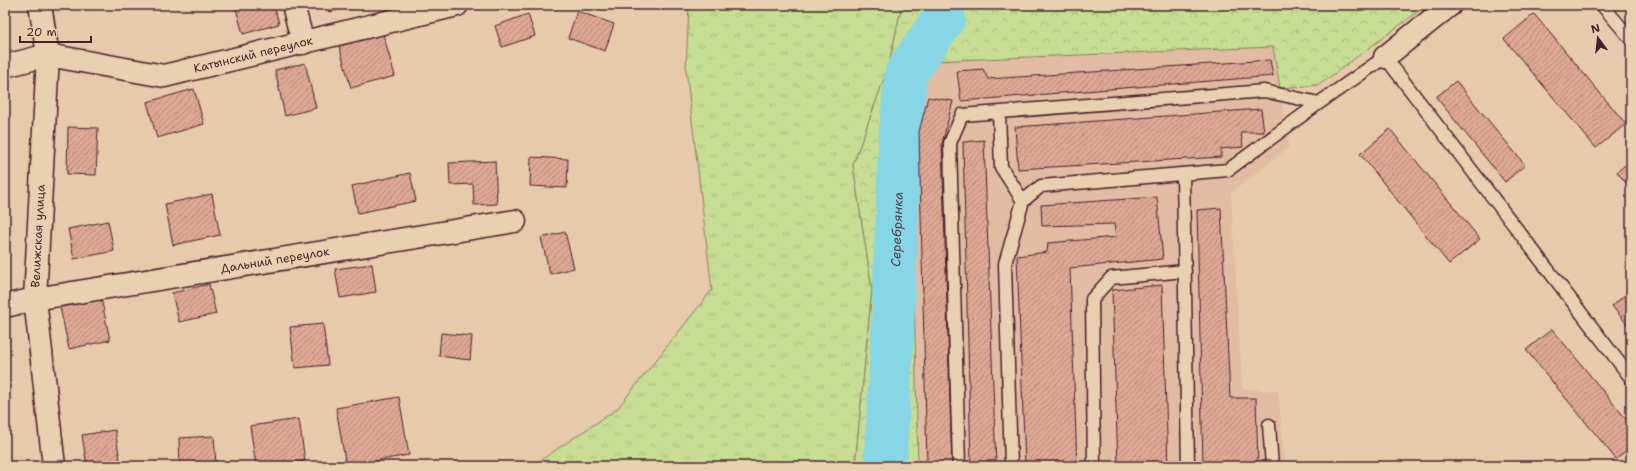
<svg xmlns="http://www.w3.org/2000/svg" width="1636" height="471" font-family="'Shantell Sans',sans-serif">
	<defs>
		<pattern id="grass-tufts" width="24" height="20" patternUnits="userSpaceOnUse"><rect width="24" height="20" fill="#c6dd93"/><path d="M3 7l-1-3M5 7V3M7 7l1-3M15 17l-1-3M17 17v-4M19 17l1-3" fill="none" stroke="#acbd7f"/></pattern>
		<pattern id="forest-crowns" width="20" height="18" patternUnits="userSpaceOnUse"><rect width="20" height="18" fill="#c6dd93"/><path d="M2 6a3 3 0 1 1 6 0M12 15a3 3 0 1 1 6 0" fill="none" stroke="#acbd7f"/></pattern>
		<pattern id="building-hatch" width="6" height="6" patternUnits="userSpaceOnUse"><rect width="6" height="6" fill="#dea894"/><path d="M-1 1l2-2M0 6l6-6M5 7l2-2" fill="none" stroke="#b68879"/></pattern>
	</defs>
	<rect width="100%" height="100%" fill="#e7c9ab"/>
	<filter id="ink" filterUnits="userSpaceOnUse"><feTurbulence type="fractalNoise" baseFrequency=".025" numOctaves="2"/><feDisplacementMap in="SourceGraphic" scale="8" xChannelSelector="R" yChannelSelector="G"/><feConvolveMatrix kernelMatrix="1 2 1 2 8 2 1 2 1" color-interpolation-filters="sRGB"/></filter>
	<g filter="url(#ink)">
		<path fill="#e1bca2" d="M1273,47L1289,147L1231,193L1242,389L1278,391L1285,466H918L910,114L933,61Z"/>
		<path fill="url(#grass-tufts)" stroke="#887e5f" d="M689,5H902L888,68L853,165L872,289L855,466H535V464L617,409L712,290L686,69Z"/>
		<path fill="url(#forest-crowns)" stroke="#887e5f" d="M902,5H1427L1319,85L1280,88L1273,47L933,61L910,114L918,466H855L872,289L853,165L888,68Z"/>
		<g fill="none" stroke-linecap="round" stroke-linejoin="round">
			<path stroke="#87d6e5" stroke-width="43" id="s1" d="M885,466L892,343L900,136L906,73L944,18L943,5"/>
		</g>
		<path fill="url(#building-hatch)" stroke="#4a1f2b" d="M235,5H274L279,24L243,34Z
			M327,5H360L329,12Z
			M577,11L614,24L605,51L568,38Z
			M528,14L535,36L502,47L495,26Z
			M1534,14L1626,124L1596,148L1504,39Z
			M383,34L395,76L351,88L339,46Z
			M1270,60L1273,76L961,101L957,71L983,69L988,79Z
			M305,63L316,108L285,116L275,70Z
			M1456,81L1525,165L1505,182L1436,97Z
			M194,89L204,124L157,138L147,102Z
			M928,97L953,101L942,144L952,466H927L919,132Z
			M1261,109L1264,132H1241L1243,147L1221,149V157L1018,169L1015,127Z
			M68,127L98,128L96,175L67,174Z
			M1390,129L1480,239L1449,264L1360,154Z
			M984,140L996,466H971L963,142Z
			M531,157L568,159L567,188L530,186Z
			M1631,160V189L1617,172Z
			M495,161L497,204L474,205L473,184L450,185L449,163Z
			M410,173L416,201L358,213L352,186Z
			M212,194L220,235L173,245L165,204Z
			M1157,197L1163,259L1070,268L1077,466H1025L1017,256L1047,252L1048,243L1116,237L1114,224L1042,226L1041,205Z
			M1221,208L1230,398H1256L1258,466H1203L1197,210Z
			M108,221L114,251L74,259L68,229Z
			M565,232L574,268L550,274L541,238Z
			M372,264L376,292L340,298L335,269Z
			M209,284L216,314L179,322L172,293Z
			M1162,285L1168,466H1118L1112,290Z
			M1631,290V329L1612,306Z
			M101,298L110,340L69,349L60,307Z
			M323,324L328,365L295,368L290,327Z
			M1552,329L1631,425V446L1616,459L1526,350Z
			M441,333L472,336L470,360L439,356Z
			M399,397L409,455L346,466L336,408Z
			M299,419L305,461L271,466H256L250,426Z
			M115,430L121,466H87L82,435Z
			M214,436L216,465L180,466L179,438Z"/>
		<g fill="none" stroke-linecap="round" stroke-linejoin="round">
			<defs>
				<path id="service" d="M1602,5L1631,39
					M999,113L1001,167L1023,201
					M1183,174L1188,466
					M1269,425L1272,466
					M959,466L950,143L962,115L1264,91L1319,103L1385,57L1631,378
					M1011,466L1005,264L1023,201L1041,186L1228,170L1319,103
					M1094,466L1092,299L1111,278L1185,271"/>
				<g id="minor">
					<path d="M40,5L48,55L35,299L54,466"/>
					<path d="M293,5L303,43"/>
					<path d="M1385,57L1450,5"/>
					<path id="s2" d="M5,66L48,55L164,76L457,5"/>
					<path id="s3" d="M5,306L35,299L515,221"/>
				</g>
			</defs>
			<use href="#service" stroke="#4a1f2b" stroke-width="15"/>
			<use href="#minor" stroke="#4a1f2b" stroke-width="25"/>
			<use href="#service" stroke="#e8d0b0" stroke-width="12"/>
			<use href="#minor" stroke="#e8d0b0" stroke-width="22"/>
		</g>
	</g>
	<g text-anchor="middle" dominant-baseline="central" stroke-width="3" stroke-linejoin="round" paint-order="stroke">
		<g font-size="12" fill="#4a1f2b" stroke="#e8d0b0">
			<text stroke="none"><textPath href="#s2" startOffset="254">Катынский переулок</textPath></text>
			<text transform="translate(38 236) rotate(-87)">Велижская улица</text>
			<text stroke="none"><textPath href="#s3" startOffset="274">Дальний переулок</textPath></text>
		</g>
		<g font-size="13" font-style="italic" fill="#533a47" stroke="#e8d0b0">
			<text stroke="none"><textPath href="#s1" startOffset="237">Серебрянка</textPath></text>
		</g>
	</g>
	<rect width="1636" height="471" fill="none" stroke="#e8d0b0" stroke-width="20"/>
	<rect x="10" y="10" width="1616" height="451" fill="none" stroke="#4a1f2b" stroke-width="1.5" filter="url(#ink)"/>
	<g transform="translate(1598 38) rotate(345)" stroke="#e8d0b0" stroke-width="3" paint-order="stroke">
	<path d="M0-3L7 15L0 10L-7 15Z" fill="#4a1f2b"/>
	<text y="-6" font-size="11" font-weight="bold" text-anchor="middle" fill="#4a1f2b">N</text>
	</g>
	<path d="M20 36v6h71v-6" fill="none" stroke="#4a1f2b" stroke-width="2"/>
	<text x="26" y="36" font-size="12" fill="#4a1f2b" stroke="#e8d0b0" stroke-width="3" paint-order="stroke">20 m</text>
</svg>
